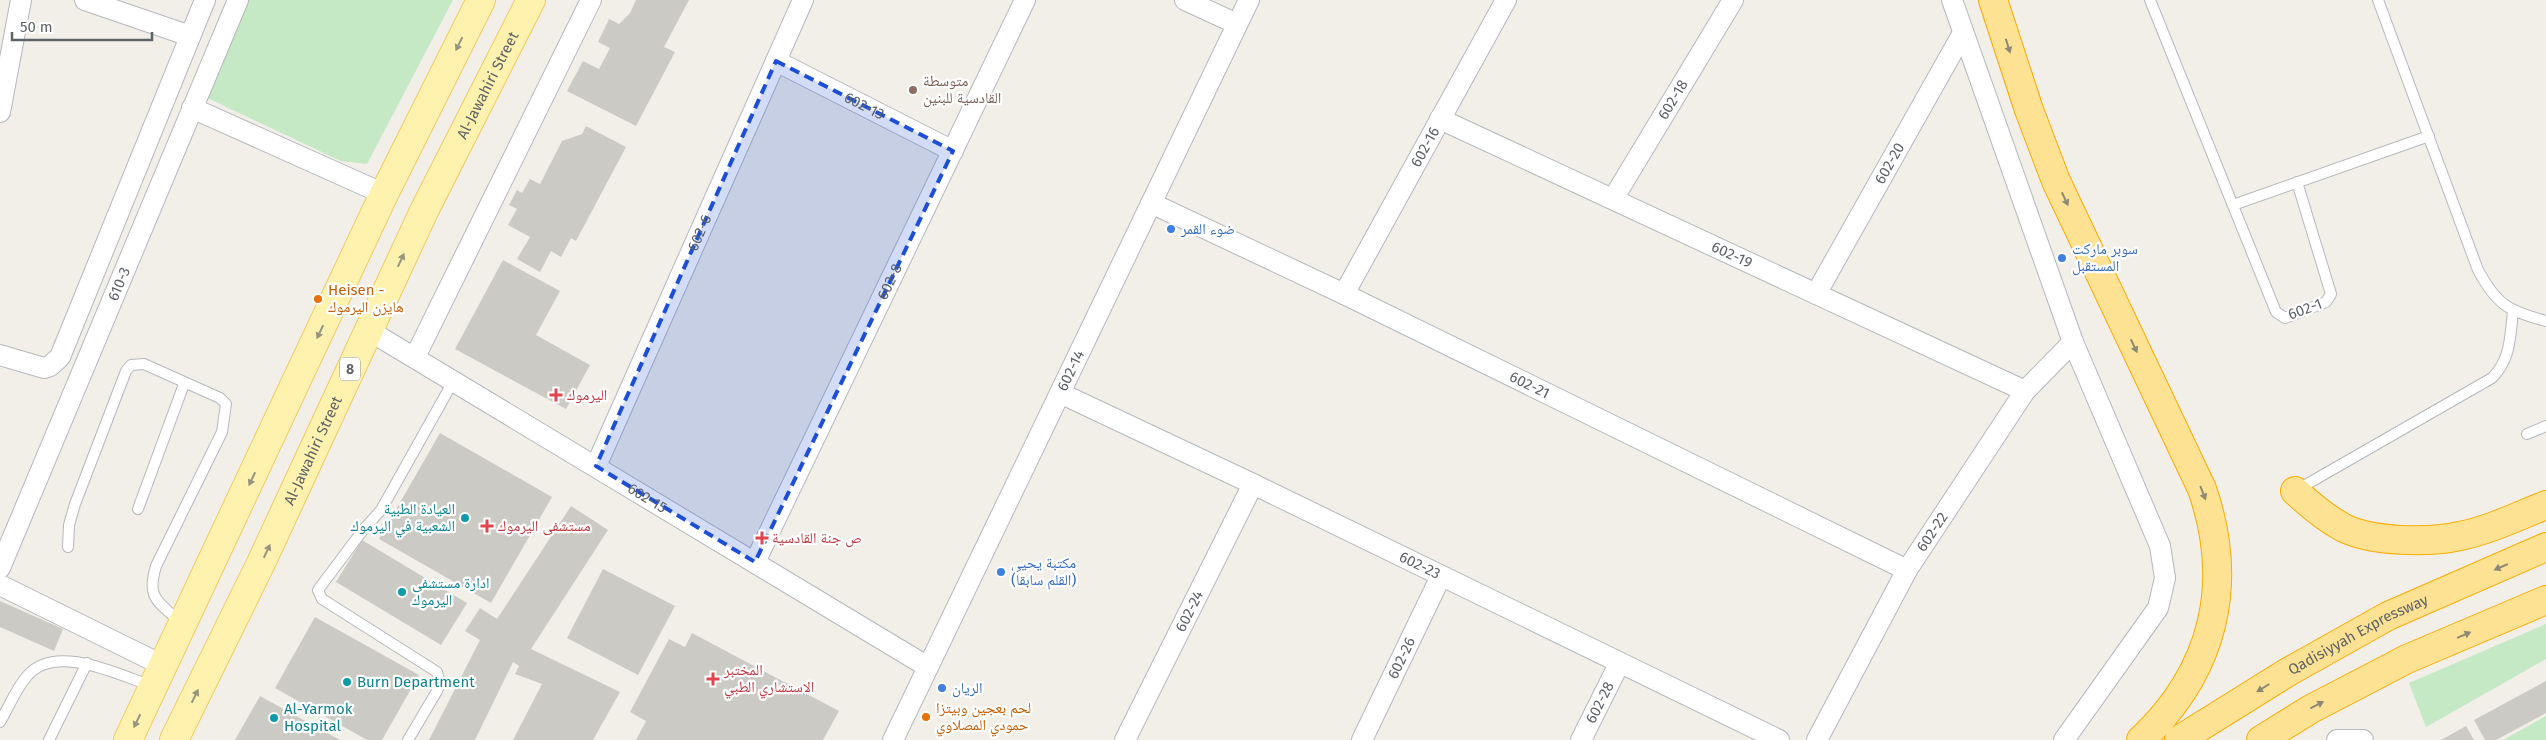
<svg xmlns="http://www.w3.org/2000/svg" width="2546" height="740" font-family="'Fira Sans','Noto Naskh Arabic',sans-serif">
	<rect width="100%" height="100%" fill="#f1efe8"/>
	<path fill="#c5e8c5" d="M246,0H453L367,164L341,161L203,96Z
		M2546,624V659L2426,727L2409,683Z
		M2546,716V740H2503Z"/>
	<path fill="#cccac5" d="M636,0H689L664,47L675,52L636,126L567,91L583,61L599,69L610,48L598,42L609,19L619,24L630,13Z
		M586,126L626,147L576,241L571,238L561,257L551,251L540,272L517,259L530,237L508,225L517,209L509,205L517,190L522,193L530,179L540,184L562,141L582,134Z
		M503,260L560,291L536,335L590,365L566,409L455,349Z
		M440,433L552,497L491,603L379,539Z
		M571,506L608,530L531,649L620,692L593,740H513L542,684L515,674L519,666L513,662L475,740H429L480,640L465,631L480,608L497,619Z
		M362,540L467,603L441,645L336,582Z
		M603,569L675,606L638,675L567,638Z
		M0,601L63,629L54,651L0,627Z
		M315,617L419,675L382,740H367L275,688Z
		M692,633L839,711L823,740H636L646,721L630,712L669,639L685,647Z
		M2546,681V713L2496,740H2485L2474,720Z
		M260,696L340,740H235Z
		M2466,726L2474,740H2441Z"/>
	<g fill="none" stroke-linecap="round" stroke-linejoin="round">
		<defs>
			<path id="lane" d="M2150,0L2276,312L2285,318L2326,302L2331,294L2297,182
				M2378,0L2478,270C2497,305 2508,311 2546,321
				M2233,205L2429,136
				M2527,434L2546,426
				M2295,491L2492,378C2511,359 2510,337 2513,311
				M138,509L184,384
				M68,547L69,525L75,504L126,371L131,365L144,364L220,398L226,404L222,432L156,566C146,599 158,601 181,623
				M0,722C9,707 16,688 28,675C56,643 119,675 152,686
				M49,740L87,663
				M408,740L437,691L440,683L437,672L322,599L318,590L363,530L381,510L454,380"/>
			<g id="street">
				<path d="M85,0L190,36"/>
				<path d="M1185,0L1237,24"/>
				<path d="M1952,0L2073,342L2160,546L2165,578L2158,608L2064,740"/>
				<path id="s1" d="M776,61L953,151"/>
				<path d="M192,108L384,194"/>
				<path d="M0,112L21,0"/>
				<path id="s2" d="M1440,119L2025,391"/>
				<path id="s3" d="M1613,199L1733,0"/>
				<path id="s4" d="M1151,203L1344,294L1907,570"/>
				<path id="s5" d="M1344,294L1506,0"/>
				<path id="s6" d="M1816,294L1963,33"/>
				<path id="s7" d="M368,330L928,667"/>
				<path d="M0,355L44,368L50,366L60,357L205,0"/>
				<path d="M415,357L591,0"/>
				<path id="s8" d="M1060,393L1253,484L1779,740"/>
				<path id="s9" d="M596,466L803,0"/>
				<path id="s10" d="M755,562L1025,0"/>
				<path id="s11" d="M0,568L238,0"/>
				<path d="M0,585L164,666"/>
				<path id="s12" d="M893,740L1249,0"/>
				<path id="s13" d="M1125,740L1253,484"/>
				<path id="s14" d="M1362,740L1441,576"/>
				<path id="s15" d="M1581,740L1619,664"/>
				<path id="s16" d="M1817,740L1907,570L2025,391L2073,342"/>
				<path d="M2337,740H2363"/>
			</g>
			<g id="primary">
				<path d="M128,740L384,194L481,0"/>
				<path id="s17" d="M174,740L261,563L424,211L531,0"/>
			</g>
			<g id="highway">
				<path d="M1993,0L2029,110L2056,181L2202,489C2235,584 2214,671 2141,740"/>
				<path d="M2295,491C2310,505 2325,518 2344,528C2373,542 2428,543 2460,536C2490,530 2518,516 2546,505"/>
				<path id="s18" d="M2179,740L2288,672L2388,616L2546,547"/>
				<path d="M2261,740L2311,709L2407,659L2546,600"/>
			</g>
		</defs>
		<use href="#lane" stroke="#b5b8bc" stroke-width="12"/>
		<use href="#street" stroke="#b5b8bc" stroke-width="22"/>
		<use href="#primary" stroke="#f2c960" stroke-width="30"/>
		<use href="#highway" stroke="#f9ab00" stroke-width="30"/>
		<use href="#lane" stroke="#fff" stroke-width="10"/>
		<use href="#street" stroke="#fff" stroke-width="20"/>
		<use href="#primary" stroke="#fff2af" stroke-width="28"/>
		<use href="#highway" stroke="#fde293" stroke-width="28"/>
	</g>
	<defs><path id="oneway-solid" d="M-6-.8H1V-3.2L6.5 0L1 3.2V.8H-6Z" transform="scale(1.25)"/></defs>
	<g fill="#979581">
		<use href="#oneway-solid" transform="translate(459 44) rotate(116)"/>
		<use href="#oneway-solid" transform="translate(401 260) rotate(-65)"/>
		<use href="#oneway-solid" transform="translate(320 332) rotate(115)"/>
		<use href="#oneway-solid" transform="translate(252 479) rotate(115)"/>
		<use href="#oneway-solid" transform="translate(267 551) rotate(-65)"/>
		<use href="#oneway-solid" transform="translate(195 696) rotate(-64)"/>
		<use href="#oneway-solid" transform="translate(137 721) rotate(116)"/>
	</g>
	<g fill="#8e8975">
		<use href="#oneway-solid" transform="translate(2008 46) rotate(73)"/>
		<use href="#oneway-solid" transform="translate(2065 199) rotate(65)"/>
		<use href="#oneway-solid" transform="translate(2134 346) rotate(65)"/>
		<use href="#oneway-solid" transform="translate(2203 493) rotate(69)"/>
		<use href="#oneway-solid" transform="translate(2501 567) rotate(157)"/>
		<use href="#oneway-solid" transform="translate(2464 635) rotate(-23)"/>
		<use href="#oneway-solid" transform="translate(2263 688) rotate(148)"/>
		<use href="#oneway-solid" transform="translate(2317 705) rotate(-27)"/>
	</g>
	<path fill="#1d4ed8" fill-opacity="0.2" stroke="#1d4ed8" stroke-width="4" stroke-dasharray="10 6" stroke-linejoin="round" d="M776,61L953,151L755,562L596,466Z"/>
	<circle fill="#8d6e63" stroke="#fff" stroke-width="2" cx="913" cy="90" r="5"/>
	<g fill="#3f7fe0" stroke="#fff" stroke-width="2">
		<circle cx="1171" cy="229" r="5"/>
		<circle cx="2062" cy="258" r="5"/>
		<circle cx="1001" cy="572" r="5"/>
		<circle cx="942" cy="688" r="5"/>
	</g>
	<g fill="#e8710a" stroke="#fff" stroke-width="2">
		<circle cx="318" cy="299" r="5"/>
		<circle cx="926" cy="717" r="5"/>
	</g>
	<g fill="#e0444e" stroke="#fff" stroke-width="2">
		<path d="M553.5 387.5h5v5h5v5h-5v5h-5v-5h-5v-5h5z"/>
		<path d="M484.5 518.5h5v5h5v5h-5v5h-5v-5h-5v-5h5z"/>
		<path d="M759.5 530.5h5v5h5v5h-5v5h-5v-5h-5v-5h5z"/>
		<path d="M710.5 671.5h5v5h5v5h-5v5h-5v-5h-5v-5h5z"/>
	</g>
	<g fill="#0f9aa8" stroke="#fff" stroke-width="2">
		<circle cx="465" cy="518" r="5"/>
		<circle cx="402" cy="592" r="5"/>
		<circle cx="347" cy="682" r="5"/>
		<circle cx="274" cy="718" r="5"/>
	</g>
	<g text-anchor="middle" dominant-baseline="central" stroke-width="4.5" stroke-linejoin="round" paint-order="stroke">
		<rect fill="#fff" stroke="#8f9295" stroke-width="1" x="340" y="357.5" width="20" height="23" rx="4"/>
		<g font-size="14" font-weight="bold" fill="#5f6368">
			<text x="350" y="369">8</text>
		</g>
		<g font-size="15" fill="#785e54" stroke="#fff" text-anchor="start">
			<text x="923" y="81">متوسطة<tspan x="923" dy="17">القادسية للبنين</tspan></text>
		</g>
		<g font-size="15" fill="#5f6368" stroke="#fff">
			<text stroke="none"><textPath href="#s17" startOffset="726">Al-Jawahiri Street</textPath></text>
			<text stroke="none"><textPath href="#s3" startOffset="116">602-18</textPath></text>
			<text stroke="none"><textPath href="#s1" startOffset="99">602-13</textPath></text>
			<text stroke="none"><textPath href="#s5" startOffset="168">602-16</textPath></text>
			<text stroke="none"><textPath href="#s6" startOffset="150">602-20</textPath></text>
			<text stroke="none"><textPath href="#s9" startOffset="255">602-6</textPath></text>
			<text stroke="none"><textPath href="#s2" startOffset="322">602-19</textPath></text>
			<text stroke="none"><textPath href="#s10" startOffset="311">602-8</textPath></text>
			<text stroke="none"><textPath href="#s11" startOffset="308">610-3</textPath></text>
			<text transform="translate(2305 309) rotate(-20)">602-1</text>
			<text stroke="none"><textPath href="#s12" startOffset="410">602-14</textPath></text>
			<text stroke="none"><textPath href="#s4" startOffset="420">602-21</textPath></text>
			<text stroke="none"><textPath href="#s17" startOffset="321">Al-Jawahiri Street</textPath></text>
			<text stroke="none"><textPath href="#s7" startOffset="326">602-15</textPath></text>
			<text stroke="none"><textPath href="#s16" startOffset="238">602-22</textPath></text>
			<text stroke="none"><textPath href="#s8" startOffset="399">602-23</textPath></text>
			<text stroke="none"><textPath href="#s13" startOffset="144">602-24</textPath></text>
			<text stroke="none"><textPath href="#s18" startOffset="208">Qadisiyyah Expressway</textPath></text>
			<text stroke="none"><textPath href="#s14" startOffset="91">602-26</textPath></text>
			<text stroke="none"><textPath href="#s15" startOffset="42">602-28</textPath></text>
		</g>
		<g font-size="15" fill="#366cbe" stroke="#fff" text-anchor="start">
			<text x="1181" y="229">ضوء القمر</text>
			<text x="2072" y="249">سوبر ماركت<tspan x="2072" dy="17">المستقبل</tspan></text>
			<text x="1011" y="563">مكتبة يحيى<tspan x="1011" dy="17">(القلم سابقا)</tspan></text>
			<text x="952" y="688">الريان</text>
		</g>
		<g font-size="15" fill="#c56008" stroke="#fff" text-anchor="start">
			<text x="328" y="290">Heisen -<tspan x="328" dy="17">هايزن اليرموك</tspan></text>
			<text x="936" y="708">لحم بعجين وبيتزا<tspan x="936" dy="17">حمودي المصلاوي</tspan></text>
		</g>
		<g font-size="15" fill="#be3a42" stroke="#fff" text-anchor="start">
			<text x="567" y="395">اليرموك</text>
			<text x="498" y="526">مستشفى اليرموك</text>
			<text x="772" y="538">ص جنة القادسية</text>
			<text x="724" y="670">المختبر<tspan x="724" dy="17">الاستشاري الطبي</tspan></text>
		</g>
		<g font-size="15" fill="#0d838f" stroke="#fff" text-anchor="start">
			<text x="455" y="509" text-anchor="end">العيادة الطبية<tspan x="455" dy="17">الشعبية في اليرموك</tspan></text>
			<text x="412" y="583">ادارة مستشفى<tspan x="412" dy="17">اليرموك</tspan></text>
			<text x="357" y="682">Burn Department</text>
			<text x="284" y="709">Al-Yarmok<tspan x="284" dy="17">Hospital</tspan></text>
		</g>
	</g>
	<path d="M12 32v8h140v-8" fill="none" stroke="#5f6368" stroke-width="2.5"/>
	<text x="20" y="32" font-size="15" fill="#5f6368" stroke="#ffffff" stroke-width="4" paint-order="stroke">50 m</text>
</svg>
